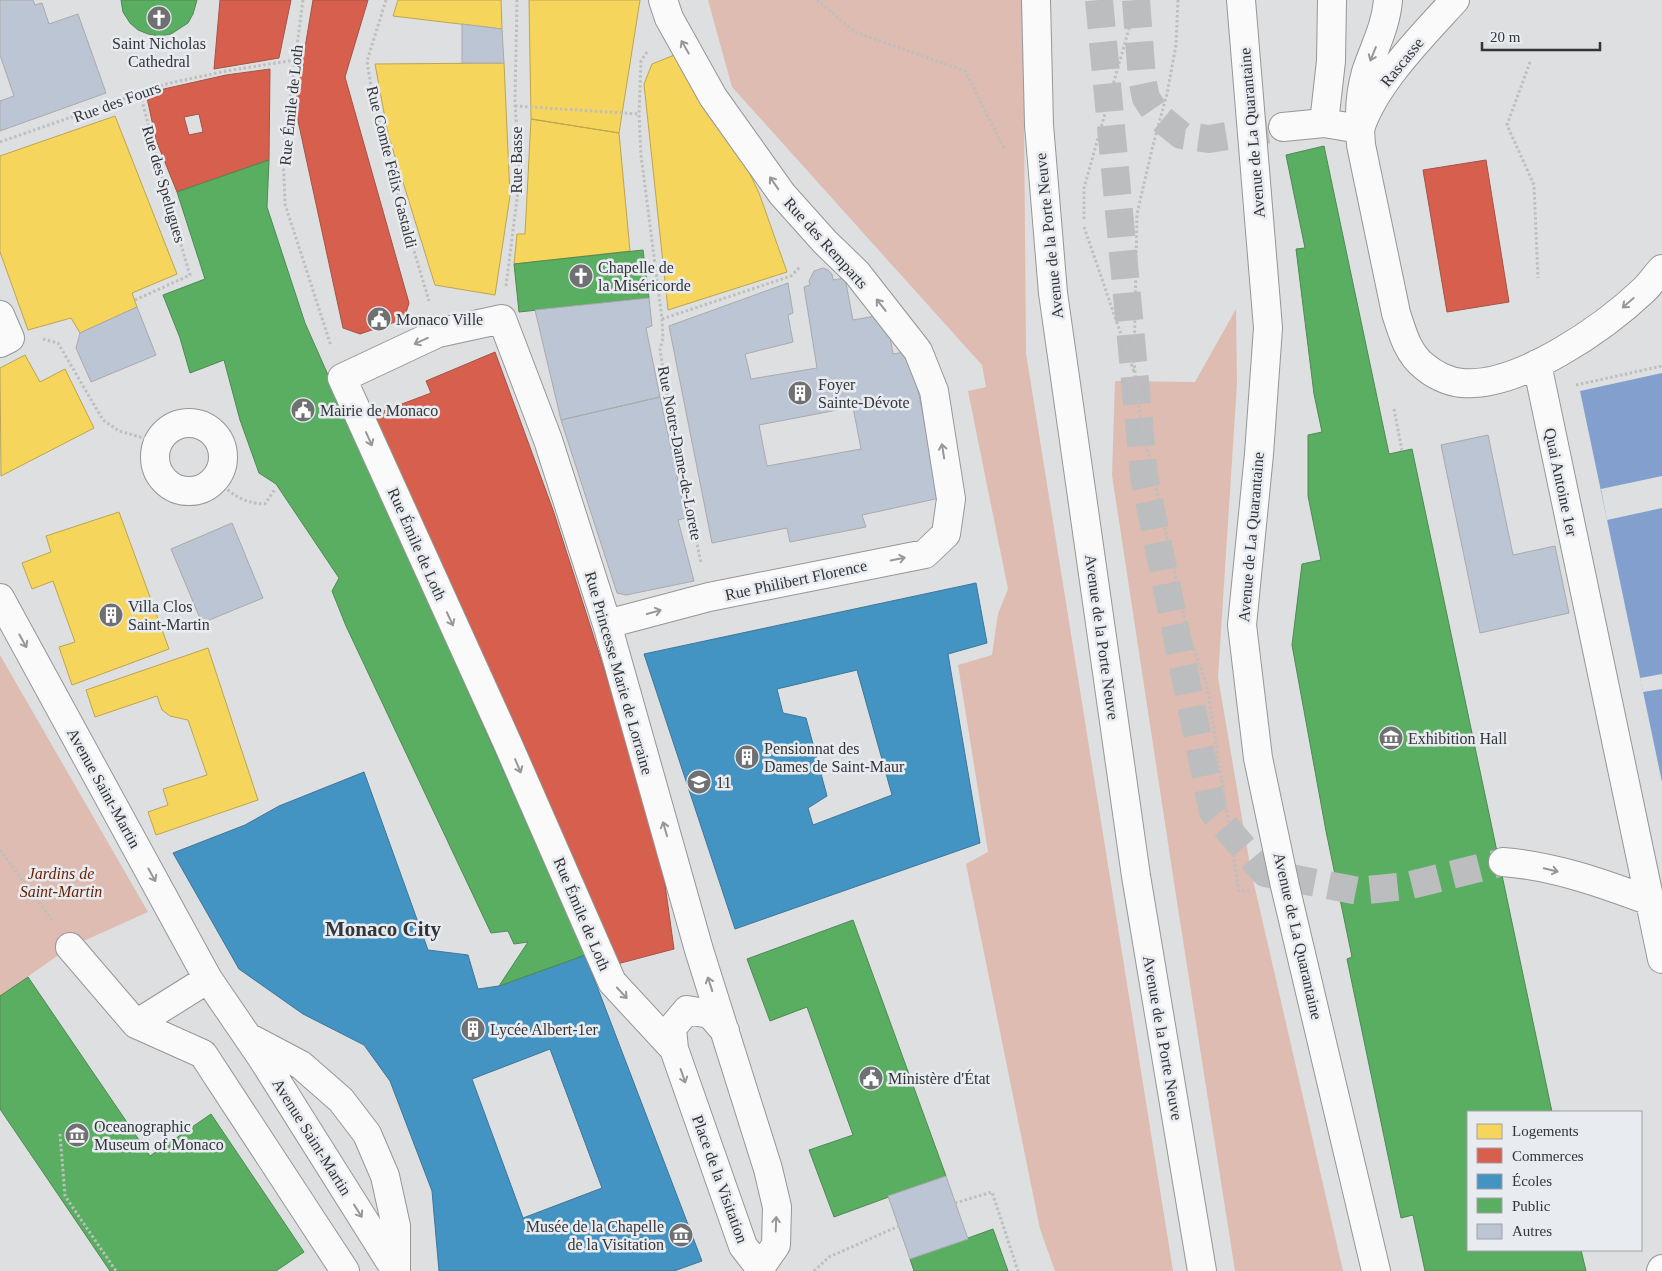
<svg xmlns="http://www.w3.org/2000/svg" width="1662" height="1271" font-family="'Times New Roman',serif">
	<rect width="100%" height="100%" fill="#dddfe1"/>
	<path fill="#debcb1" d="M708,0H1023L1026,353L1173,1271H1055L1040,1229L966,864L988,852L958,665L992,655L998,614L1008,589L968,391L986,387L982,365L732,87Z
		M1236,309L1237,383L1218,677L1251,871L1343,1271H1235L1177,902L1112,475L1115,381L1195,382Z
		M0,655L148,912L70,947L0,996Z"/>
	<path fill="#839fcd" d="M1662,373V782L1580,391Z"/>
	<path fill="#dddfe1" d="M1662,476V508L1607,520L1601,489Z
		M1662,674V689L1643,692L1640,678Z"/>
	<path fill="#f6d55c" stroke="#bca551" d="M398,0H501L502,29L393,16Z
		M529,0H640L619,133L531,119Z
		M682,52L729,144L736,145L759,193L787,272L668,310L644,84L652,64Z
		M504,63L510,196L495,295L435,285L388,134L375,64Z
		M115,116L177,274L132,293L137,307L80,333L71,318L28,330L0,252V156Z
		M531,119L619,133L630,251L514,264L517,234H525Z
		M25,355L40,382L65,369L94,428L1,476L0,368Z
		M119,512L169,649L72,685L59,647L75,642L53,581L32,589L22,563L51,552L46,536Z
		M208,648L258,800L156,835L148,812L168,805L163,789L207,775L188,720L170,716L162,710L157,696L95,717L86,690Z"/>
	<path fill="#d6604d" stroke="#a55346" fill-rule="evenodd" d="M220,0H291L279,58L214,69Z
		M313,0H368L345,77L409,303L404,319L360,334L343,328L295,107Z
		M270,69L269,160L177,192L156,140L146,93L226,75ZM199,114L203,132L189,135L184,117Z
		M1486,160L1509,302L1447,312L1423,170Z
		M495,352L553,510L614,700L661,856L674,949L617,964L520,735L370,416L431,393L426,381Z"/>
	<path fill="#4393c3" stroke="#3e7799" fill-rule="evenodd" d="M976,583L987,643L948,654L980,843L735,929L644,654ZM857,670L892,795L813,825L808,808L827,796L806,718L783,713L777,689Z
		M364,772L428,950L468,955L478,989L499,986L585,955L702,1261L674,1271H439L432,1191L390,1081L364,1045L303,1014L239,969L173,853L245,825L279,806ZM550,1049L602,1188L523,1218L472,1079Z"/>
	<path fill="#5aae61" stroke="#4e8a54" d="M121,0H197L193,14L188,23L171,34L159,36L148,34L138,30L130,23L123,12Z
		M1324,146L1389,454L1412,449L1552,1112H1468V1250H1581L1586,1271H1425L1413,1215L1401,1218L1347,959L1352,957L1326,831L1292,645L1302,564L1321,560L1308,496V435L1322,432L1314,394L1296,249L1305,248L1286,155Z
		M269,160L267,207L305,323L585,955L499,986L528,942L514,944L508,931L491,933L346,626L332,591L339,578L276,484L259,473L240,420L224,360L190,373L180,338L163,295L205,279L177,192Z
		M643,250L649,298L519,312L514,264Z
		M853,920L946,1176L834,1217L809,1150L853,1135L807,1007L770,1021L747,959Z
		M28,977L150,1156L211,1114L304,1252L276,1271H110L0,1109V996Z
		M993,1229L1008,1271H914L910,1259Z"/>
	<path fill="#bcc5d3" stroke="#a9aaac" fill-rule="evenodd" d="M0,0H33L35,5L42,3L49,24L78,14L106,93L0,131V101L14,96L0,55Z
		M462,24L502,29L504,63H462Z
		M823,268L828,270L832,274L833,280L845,278L853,320L881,315L887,319L893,354L910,351L940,498L862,515L866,527L790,542L787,528L712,543L669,326L788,283L793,313L788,315L793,342L745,354L751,379L817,368L804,287L810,285L809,281L814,271ZM853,407L861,449L767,466L759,425Z
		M649,298L652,326L646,328L660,397L561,420L535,310Z
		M137,307L156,355L91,382L76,348L80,333Z
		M660,397L686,518L678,520L694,581L626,595L617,593L561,420Z
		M1488,435L1513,555L1555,546L1569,613L1480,633L1441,445Z
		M232,523L263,598L202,623L171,549Z
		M946,1176L968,1239L910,1259L888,1196Z"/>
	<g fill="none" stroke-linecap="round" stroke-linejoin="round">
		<path stroke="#bbbdbf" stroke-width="28" stroke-dasharray="28 14" stroke-linecap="butt" d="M1099,0L1144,476L1213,812L1265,873L1358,891L1407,886L1503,862
			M1136,0L1142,79L1146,98L1158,116L1181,135L1209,139L1283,127"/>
		<defs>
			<path id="minor" d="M1036,0L1039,125L1053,293L1136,876L1202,1271
				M1241,0L1268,328L1259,454L1242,625L1258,758L1285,886L1376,1271
				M1324,123L1331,61L1332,0
				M1360,129L1361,145L1396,313C1402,332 1408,354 1424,366C1434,375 1449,382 1462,383C1519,388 1605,327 1645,289C1651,283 1656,275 1662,269
				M0,315L10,338L0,343
				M1537,364L1662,959
				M155 457a34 34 0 1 1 68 0a34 34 0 1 1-68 0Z
				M0,598L208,979L262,1058L396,1271
				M607,624L709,597L925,554L946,534L951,499L934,391L918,351L857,273L825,242L782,194L713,97L669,18L663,0
				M1503,862C1554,866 1602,883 1650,901
				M70,947L136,1024L203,1054L345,1271
				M136,1024L208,979
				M725,1031L710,1014L687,1010L672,1028L674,1049L743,1246L760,1268
				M250,1038L301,1065L341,1100L367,1134L385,1176L396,1226V1270
				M674,1049L612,982L507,742L342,378L438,333L502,319L548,440L607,624L699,950L768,1169L777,1207L776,1245L760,1268
				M1661,1271L1662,1269"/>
			<path id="major" d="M1360,115C1360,101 1362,86 1366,72C1374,48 1386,26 1388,0
				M1283,127L1324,123L1360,129
				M1360,129C1374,84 1423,35 1455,0"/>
		</defs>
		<use href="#minor" stroke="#959698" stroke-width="30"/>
		<use href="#major" stroke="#959698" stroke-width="30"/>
		<path stroke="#bebfbf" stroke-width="3" stroke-dasharray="2.5 2.5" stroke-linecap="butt" d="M303,0L283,152L285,204L331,346
			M386,0L367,61L373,99L409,234L429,301
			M817,0L855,32L965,71L1005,150
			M1178,0L1176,45L1167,94L1153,145L1137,214L1134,362L1139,410L1187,629L1207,686L1239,891L1251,890
			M647,52L641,61L639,114L641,155L662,319L663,338L660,349L668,403L701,563
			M1530,62L1507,125L1534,185L1538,278
			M515,106L639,114
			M0,142L166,84L226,71L295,60
			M1084,219V188L1137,0
			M1084,227L1134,372
			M506,286L520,175L515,104L517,0
			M135,300L190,275L171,211L140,93
			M662,319L791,276L801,266
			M43,339L58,343L103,420L119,431L158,442
			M1576,385L1662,366
			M1394,409L1402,451
			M216,480C233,494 241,503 265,504L275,489
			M0,850L52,920
			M60,1134L65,1196L116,1271
			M955,1203L992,1192L1018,1271
			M814,1271L829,1257L899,1226"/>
		<use href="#minor" stroke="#fafafa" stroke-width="28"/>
		<use href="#major" stroke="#fafafa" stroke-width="28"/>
	</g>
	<defs><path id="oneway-shaft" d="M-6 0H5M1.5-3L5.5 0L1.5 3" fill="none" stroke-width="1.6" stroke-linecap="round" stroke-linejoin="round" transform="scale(1.25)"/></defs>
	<g stroke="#969898">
		<use href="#oneway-shaft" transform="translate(685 47) rotate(-120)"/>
		<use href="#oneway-shaft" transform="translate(1373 54) rotate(112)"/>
		<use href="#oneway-shaft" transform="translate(774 183) rotate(-125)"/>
		<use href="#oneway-shaft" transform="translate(1628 303) rotate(139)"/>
		<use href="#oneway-shaft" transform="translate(881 305) rotate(-128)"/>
		<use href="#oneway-shaft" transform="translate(421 341) rotate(155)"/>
		<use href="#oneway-shaft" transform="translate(369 439) rotate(66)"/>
		<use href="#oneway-shaft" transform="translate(943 451) rotate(-99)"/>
		<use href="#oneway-shaft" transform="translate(898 559) rotate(-11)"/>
		<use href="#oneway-shaft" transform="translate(654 612) rotate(-15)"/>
		<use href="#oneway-shaft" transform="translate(450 619) rotate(65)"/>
		<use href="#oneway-shaft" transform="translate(23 641) rotate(61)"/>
		<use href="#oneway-shaft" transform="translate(518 766) rotate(67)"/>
		<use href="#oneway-shaft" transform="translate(665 829) rotate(-106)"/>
		<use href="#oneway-shaft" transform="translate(1551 870) rotate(14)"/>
		<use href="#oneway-shaft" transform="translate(152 875) rotate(61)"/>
		<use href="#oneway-shaft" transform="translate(710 984) rotate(-108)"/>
		<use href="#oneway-shaft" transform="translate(622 993) rotate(47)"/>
		<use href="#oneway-shaft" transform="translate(683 1076) rotate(71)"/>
		<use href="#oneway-shaft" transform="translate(358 1211) rotate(58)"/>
		<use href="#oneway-shaft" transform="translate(776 1224) rotate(-88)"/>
	</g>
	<defs>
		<symbol id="church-disc" viewBox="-11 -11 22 22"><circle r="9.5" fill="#6e7072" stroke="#e8ebf0"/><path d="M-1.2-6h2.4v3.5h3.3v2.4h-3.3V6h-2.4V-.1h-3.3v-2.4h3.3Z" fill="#fff"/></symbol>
		<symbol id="civic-disc" viewBox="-11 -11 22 22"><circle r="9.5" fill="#6e7072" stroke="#e8ebf0"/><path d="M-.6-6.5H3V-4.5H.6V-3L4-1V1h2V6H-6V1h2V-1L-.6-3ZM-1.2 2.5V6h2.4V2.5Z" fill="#fff"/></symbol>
		<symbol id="building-disc" viewBox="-11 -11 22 22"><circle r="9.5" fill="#6e7072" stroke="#e8ebf0"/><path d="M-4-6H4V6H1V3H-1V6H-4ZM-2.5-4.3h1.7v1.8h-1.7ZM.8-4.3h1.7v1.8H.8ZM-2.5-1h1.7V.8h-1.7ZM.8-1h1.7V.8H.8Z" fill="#fff"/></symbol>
		<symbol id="museum-disc" viewBox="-11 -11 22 22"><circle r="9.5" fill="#6e7072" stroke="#e8ebf0"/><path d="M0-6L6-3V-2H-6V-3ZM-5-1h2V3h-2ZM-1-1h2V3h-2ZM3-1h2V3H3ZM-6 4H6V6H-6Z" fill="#fff"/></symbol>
		<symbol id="school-disc" viewBox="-11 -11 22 22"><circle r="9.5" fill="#6e7072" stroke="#e8ebf0"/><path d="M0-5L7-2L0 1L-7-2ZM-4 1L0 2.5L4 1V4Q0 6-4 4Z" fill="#fff"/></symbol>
	</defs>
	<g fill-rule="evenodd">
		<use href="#church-disc" x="145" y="4" width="28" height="28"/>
		<use href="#church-disc" x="567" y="262" width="28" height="28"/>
		<use href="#civic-disc" x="365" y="305" width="28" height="28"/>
		<use href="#building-disc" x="786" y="379" width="28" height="28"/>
		<use href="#civic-disc" x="289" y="396" width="28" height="28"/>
		<use href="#building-disc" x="97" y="601" width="28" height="28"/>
		<use href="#museum-disc" x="1377" y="724" width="28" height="28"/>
		<use href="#building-disc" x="733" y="743" width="28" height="28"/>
		<use href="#school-disc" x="685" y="768" width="28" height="28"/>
		<use href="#building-disc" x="459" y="1015" width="28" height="28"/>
		<use href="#civic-disc" x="857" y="1064" width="28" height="28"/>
		<use href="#museum-disc" x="63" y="1121" width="28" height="28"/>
		<use href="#museum-disc" x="667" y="1221" width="28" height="28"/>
	</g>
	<g text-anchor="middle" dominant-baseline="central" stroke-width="5" stroke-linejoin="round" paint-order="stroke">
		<g font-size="16" fill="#333537" stroke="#e8ebf0" text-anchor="start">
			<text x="159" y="43" text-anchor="middle">Saint Nicholas<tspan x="159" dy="18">Cathedral</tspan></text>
			<text x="598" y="267">Chapelle de<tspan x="598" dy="18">la Miséricorde</tspan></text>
			<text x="396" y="319">Monaco Ville</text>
			<text x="818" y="384">Foyer<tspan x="818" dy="18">Sainte-Dévote</tspan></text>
			<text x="320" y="410">Mairie de Monaco</text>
			<text x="128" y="606">Villa Clos<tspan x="128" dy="18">Saint-Martin</tspan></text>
			<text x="1408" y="738">Exhibition Hall</text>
			<text x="764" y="748">Pensionnat des<tspan x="764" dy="18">Dames de Saint-Maur</tspan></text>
			<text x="716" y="782">11</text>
			<text x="490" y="1029">Lycée Albert-1er</text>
			<text x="888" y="1078">Ministère d'État</text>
			<text x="94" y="1126">Oceanographic<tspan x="94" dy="18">Museum of Monaco</tspan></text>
			<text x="664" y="1226" text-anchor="end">Musée de la Chapelle<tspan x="664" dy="18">de la Visitation</tspan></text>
		</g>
		<g font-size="16" fill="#333537" stroke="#e8ebf0">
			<text transform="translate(1402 62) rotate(-51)">Rascasse</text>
			<text transform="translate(117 102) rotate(-20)">Rue des Fours</text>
			<text transform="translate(291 105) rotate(-84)">Rue Émile de Loth</text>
			<text transform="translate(1252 133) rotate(-95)">Avenue de La Quarantaine</text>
			<text transform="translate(516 160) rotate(-90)">Rue Basse</text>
			<text transform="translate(392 167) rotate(76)">Rue Comte Félix Gastaldi</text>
			<text transform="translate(164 184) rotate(74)">Rue des Spelugues</text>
			<text transform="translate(1049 236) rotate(-96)">Avenue de la Porte Neuve</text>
			<text transform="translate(826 243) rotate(48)">Rue des Remparts</text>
			<text transform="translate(680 453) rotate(79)">Rue Notre-Dame-de-Lorete</text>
			<text transform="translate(1561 482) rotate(78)">Quai Antoine 1er</text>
			<text transform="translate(1251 537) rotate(-85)">Avenue de La Quarantaine</text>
			<text transform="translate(417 544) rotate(66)">Rue Émile de Loth</text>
			<text transform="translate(796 580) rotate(-12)">Rue Philibert Florence</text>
			<text transform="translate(1102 637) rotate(82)">Avenue de la Porte Neuve</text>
			<text transform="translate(619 673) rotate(74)">Rue Princesse Marie de Lorraine</text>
			<text transform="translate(104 788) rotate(61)">Avenue Saint-Martin</text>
			<text transform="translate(582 914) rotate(67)">Rue Émile de Loth</text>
			<text transform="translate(1298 936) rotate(77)">Avenue de La Quarantaine</text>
			<text transform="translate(1163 1038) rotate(80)">Avenue de la Porte Neuve</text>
			<text transform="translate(312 1137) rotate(58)">Avenue Saint-Martin</text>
			<text transform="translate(720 1179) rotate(70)">Place de la Visitation</text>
		</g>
		<g font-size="16" font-style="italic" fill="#671e00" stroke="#e8ebf0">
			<text x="61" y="873">Jardins de<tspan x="61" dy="18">Saint-Martin</tspan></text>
		</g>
		<g font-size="21" font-weight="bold" fill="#333537" stroke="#e8ebf0">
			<text x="383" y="929">Monaco City</text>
		</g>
	</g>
	<rect x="1467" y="1111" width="175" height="140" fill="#e8ebf0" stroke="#a0a2a6"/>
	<rect x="1477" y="1124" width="25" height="15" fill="#f6d55c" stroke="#a0a2a6"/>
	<text x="1512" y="1136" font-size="15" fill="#333537">Logements</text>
	<rect x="1477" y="1148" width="25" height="15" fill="#d6604d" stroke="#a0a2a6"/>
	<text x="1512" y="1161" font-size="15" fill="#333537">Commerces</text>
	<rect x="1477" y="1174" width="25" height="15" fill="#4393c3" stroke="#a0a2a6"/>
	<text x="1512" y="1186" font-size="15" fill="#333537">Écoles</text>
	<rect x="1477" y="1198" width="25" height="15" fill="#5aae61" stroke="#a0a2a6"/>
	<text x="1512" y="1211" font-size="15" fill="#333537">Public</text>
	<rect x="1477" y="1224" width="25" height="15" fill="#bcc5d3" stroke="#a0a2a6"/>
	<text x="1512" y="1236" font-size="15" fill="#333537">Autres</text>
	<path d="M1482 42v8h118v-8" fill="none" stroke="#333537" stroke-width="2.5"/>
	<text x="1490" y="42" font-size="15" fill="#333537" stroke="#e8ebf0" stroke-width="4" paint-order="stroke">20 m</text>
</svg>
